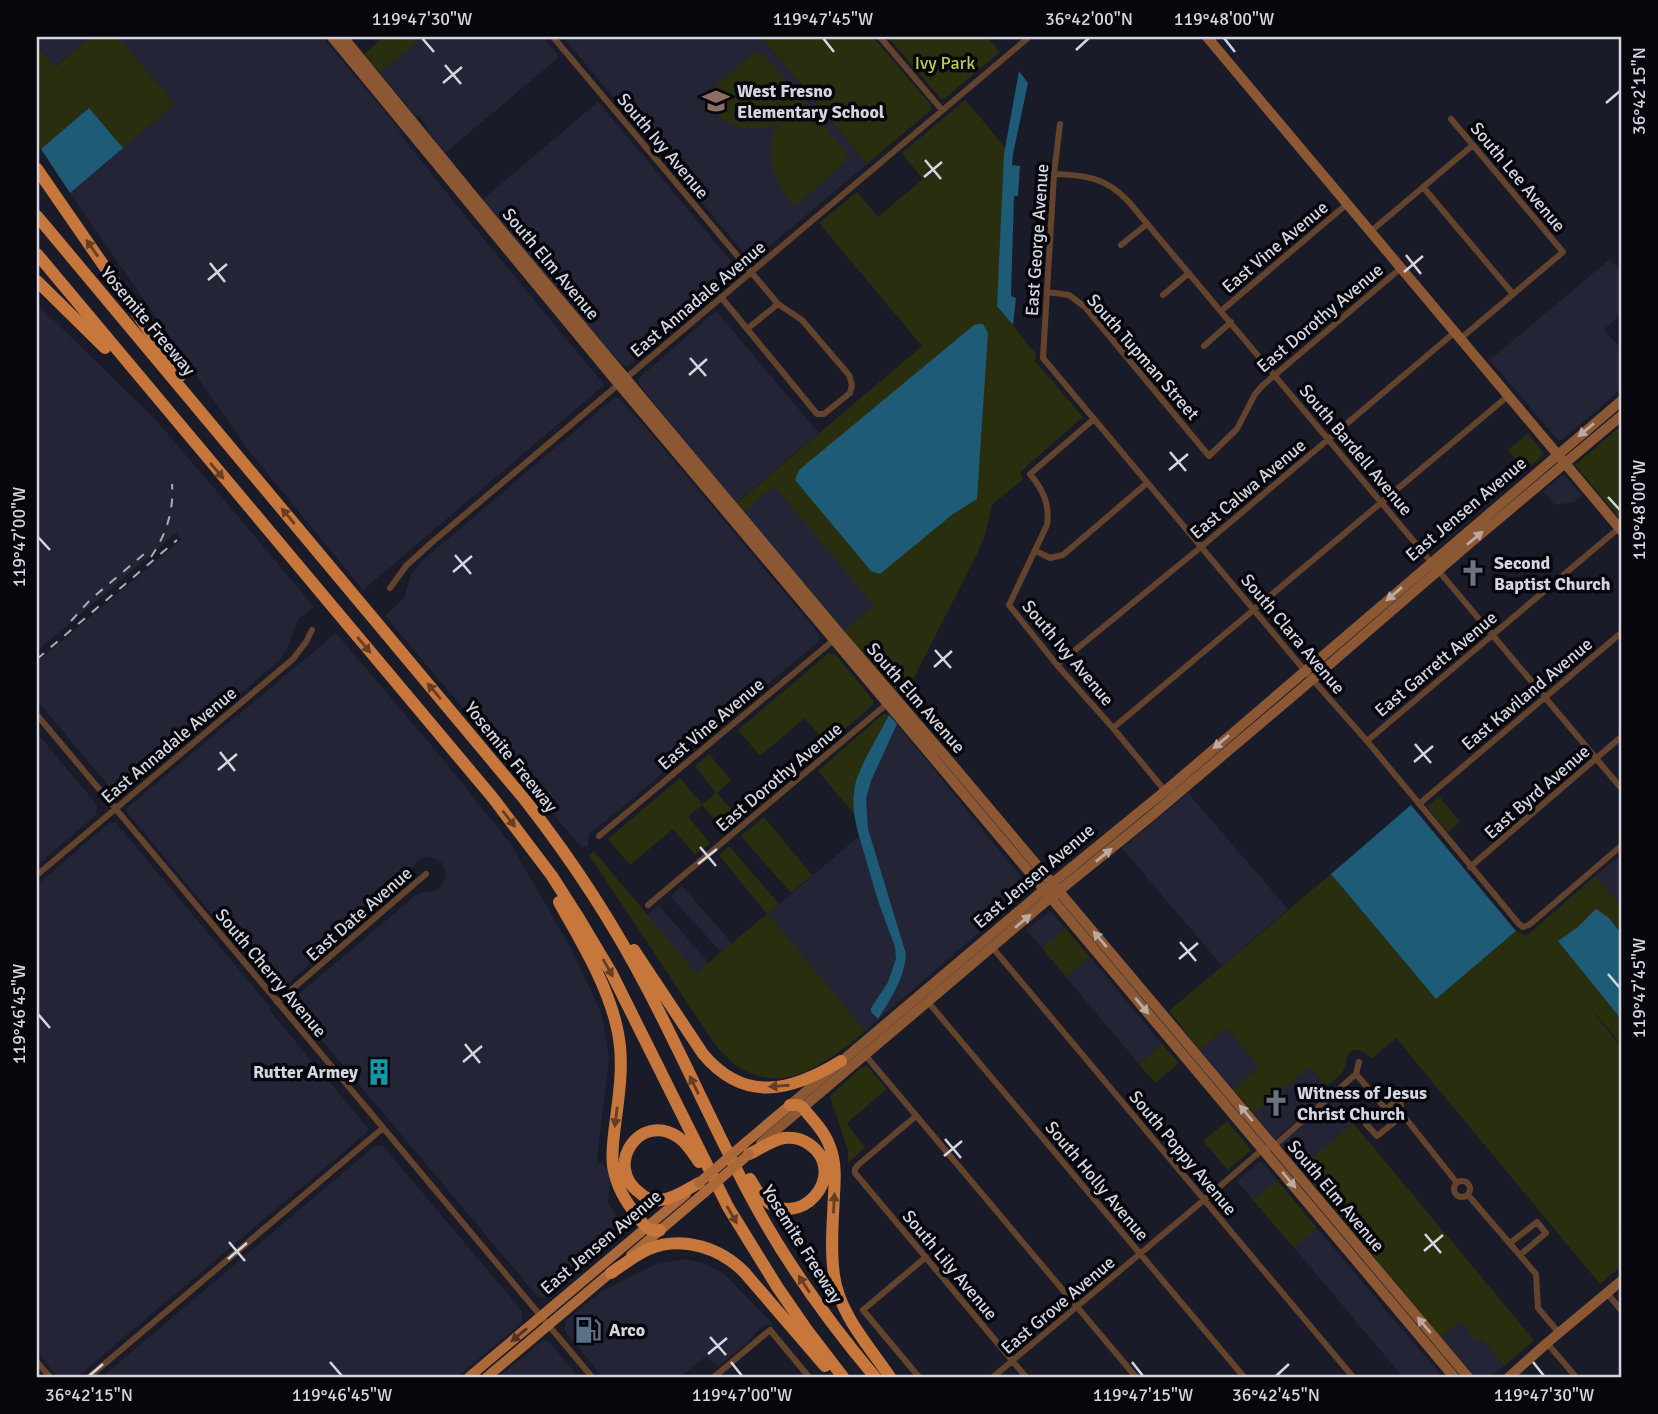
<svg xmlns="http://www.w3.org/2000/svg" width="1658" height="1414" font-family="Signika,sans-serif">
	<rect width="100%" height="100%" fill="#1a1b29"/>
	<path fill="#232537" d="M37,37H90L54,67L37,45Z
		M118,37H322L401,131L399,133L474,227L604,385L363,590L246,447L70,193L175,104Z
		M423,37H543L559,57L445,153L428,131L427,126L420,117L415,115L380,73Z
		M563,37H761L867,164L753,260H750Z
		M598,102L740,272L628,366L623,365L599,339L482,200Z
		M1610,259L1621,272V314L1604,329L1621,349V389L1562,440H1558L1490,360Z
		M37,304L154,418L220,495L314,607L298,619L287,649L280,660L119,796L116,795L37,700V662L182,539L176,533L37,651Z
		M716,311L819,433L736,503L638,383L639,378Z
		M614,398H619L643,424L820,635L819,641L608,819L593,830L589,835L588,846L582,848L385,616L404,598L411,575L422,561Z
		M1563,476L1566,477L1582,495L1574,502L1555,505L1543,491L1560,477Z
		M774,486L875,605L844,631L744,512Z
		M336,633L441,757L510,843L569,945L601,1012L609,1057L597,1157L598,1164L602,1162L607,1169L610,1182L608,1203L617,1217L616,1227L588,1265L548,1298L538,1297L293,1006V999L416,895L424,892L434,891L442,886L446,874L442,863L436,859L430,857L423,858L417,861L413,867L411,876L406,883L283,987L280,988L277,986L233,934L230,936L127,812V808Z
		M897,724L1030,888L865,1031L768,914L859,836L878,901L895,947L896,959L892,975L871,1008V1012L877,1019L906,954L867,829L866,799L871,781Z
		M37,733L97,805L96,815L37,865Z
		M1188,793L1288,909L1222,966L1122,848Z
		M109,823H116L271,1008L269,1010L368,1128L367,1132L77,1377H58L37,1352V885Z
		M1621,855V906L1595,876Z
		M682,886L732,943L721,952L670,896Z
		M659,906L709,963L696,974L647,915Z
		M1049,912L1052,913L1065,928L1042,948L1026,930Z
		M1090,957L1162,1044L1139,1064L1066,977Z
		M1226,1028L1259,1067L1233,1089L1200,1050Z
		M1310,1067L1331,1092L1275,1139L1254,1114Z
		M1336,1098L1356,1121L1300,1168L1280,1145Z
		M376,1145L383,1146L522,1311V1321L519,1325L457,1377H102Z
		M1261,1161L1277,1180L1253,1200L1237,1181Z
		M1317,1228L1390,1315L1443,1377H1403L1302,1257L1294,1248Z
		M686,1259L706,1264L724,1274L774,1325L763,1326L759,1329L746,1344L718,1366L705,1357L680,1377H603L565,1331L566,1321L603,1290L657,1264Z
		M1461,1321L1478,1341L1481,1339L1504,1366L1490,1377H1476L1441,1337Z
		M542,1341H548L579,1377H499Z"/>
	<path fill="#292e0f" d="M90,37H118L175,104L123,148L89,108L41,149L37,144V46L55,67Z
		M384,37H423L380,73L364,54Z
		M763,37H873L931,105V110L867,164L762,38Z
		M888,37H987L1000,52L944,99H941Z
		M754,53L764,54L847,153L845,162L795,206C774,182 762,154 778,124C743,135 723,125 700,98Z
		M965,100L1006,148L997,306L1036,354L1035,361L1083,417L1020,472L1023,479L992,505L985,535L977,554L903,699L844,631L874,605L774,486L744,512L737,503L922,346L819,223L857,192L878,217L923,179L902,153Z
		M1621,426V520L1575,465Z
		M1528,433L1544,454L1525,471L1508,450Z
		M829,653L835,654L873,700V705L827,744L805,718L760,756L738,730Z
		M883,714L889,715L855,784L853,792L855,815L818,771Z
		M709,754L731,780L717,793L739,819L724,831L702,805L688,817L710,843L695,855L673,829L630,865L608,839L680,778L702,804L716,793L695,766Z
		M1439,796L1460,822L1448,832L1427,807Z
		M764,817L812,875L791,893L741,836Z
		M729,846L779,904L768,914L865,1031C828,1062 781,1100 733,1063C726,1057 720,1050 714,1043L589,855L594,851L696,973L767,914L719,855Z
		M1331,874L1436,999L1516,931L1524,935L1529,934L1595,876L1621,906V1044L1581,997L1621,1047V1226L1617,1230L1621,1235V1266L1600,1284L1396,1038L1371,1059C1365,1050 1352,1045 1347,1057C1343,1067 1349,1060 1344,1069C1341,1076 1332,1081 1327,1086L1310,1067L1254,1114L1233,1089L1259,1067L1226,1028L1200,1050L1169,1011Z
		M1065,928L1090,957L1066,977L1042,948Z
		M1162,1044L1179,1063L1155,1083L1139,1064Z
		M867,1066L887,1089L847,1123L865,1148L848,1163V1151L830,1096L862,1067Z
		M1227,1121L1251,1150L1228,1170L1203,1141Z
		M1353,1123L1534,1340L1504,1366L1482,1340L1478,1342L1461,1321L1441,1337L1300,1168Z
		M1277,1180L1317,1228L1294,1248L1253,1200Z"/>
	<path fill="#1e5b76" d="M1019,71L1028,83L1013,154L1012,165L1020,166L1018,196H1014L1011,296L1016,298L1013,325L997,306L1004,154Z
		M89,108L123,148L70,193L41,149Z
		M979,324H983L988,333L977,499L953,514L880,574L871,571L795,480L799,470L974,325Z
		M889,715L897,724L871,781L866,799L868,829L906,954C904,980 891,998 878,1019L871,1012V1008L888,982L896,959L895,947L878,901L859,836C855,822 852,805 854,791C855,773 880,733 889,715Z
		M1411,805L1516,931L1436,999L1331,874Z
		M1596,909L1609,918L1621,933V1019L1558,941L1578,927Z"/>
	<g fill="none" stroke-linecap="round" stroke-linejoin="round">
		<path stroke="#64432d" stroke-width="6" d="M553,37L778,304L802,320L849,375L852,385L850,393L824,414H817L721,297
			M880,37L942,110
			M1451,119L1563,252L1460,339
			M1060,124L1054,174L1043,358L1305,671L1367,741L1519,924L1523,927L1529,925L1621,846
			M1054,174C1085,175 1105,177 1128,201L1621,788
			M1423,187L1513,294
			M1370,232L1473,145
			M1121,245L1147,224
			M1047,292L1069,295L1085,307L1209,456L1237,429L1255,394L1263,385L1401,268
			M1163,295L1189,273
			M1221,311L1347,204
			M747,329L778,304
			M1204,346L1231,322
			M1094,419L1030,474C1043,490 1050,504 1047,525L1009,605L1057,665L1113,728L1166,792
			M1036,551L1050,558L1063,555L1147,483
			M390,588L406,566L430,544L1029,37
			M1057,665L1201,547L1455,332
			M37,715L592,1377
			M1113,728L1508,396
			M1367,741L1619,528
			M1419,804L1621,633
			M599,836L836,638
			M1470,867L1621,737
			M37,875L293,659L306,642L312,630
			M648,905L888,703
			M992,947L1353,1377
			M277,1002L426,874
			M928,1002L1244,1377
			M866,1056L1136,1377
			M1356,1074L1385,1108L1392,1107
			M1391 1105a5 5 0 1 1 10 0a5 5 0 1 1-10 0Z
			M1385,1108L1366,1124L1377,1136L1402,1116
			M1399,1110L1457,1183
			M916,1116L858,1165L855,1169V1173L1026,1377
			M1454 1189a8 8 0 1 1 16 0a8 8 0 1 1-16 0Z
			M1468,1195L1536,1274L1538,1308L1559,1333
			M1510,1243L1537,1222L1546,1233L1520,1255
			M1607,1293L1621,1310
			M1547,1343L1576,1377
			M37,1362L50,1377
			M89,1377L383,1128
			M714,1377L770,1330L809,1377
			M919,1377L863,1310L926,1257
			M993,1377L1204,1200L1263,1149L1274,1146L1356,1074L1359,1062"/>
		<path stroke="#8c5834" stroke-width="10" d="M332,37L612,376L1454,1377
			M343,37L492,219L840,634L951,763L1468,1377
			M1207,37L1621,530
			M790,1105L1039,894L1165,791L1621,401
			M761,1143L1044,903L1150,817L1293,696L1469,544L1621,416
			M1509,1377L1547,1343L1621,1281"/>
		<path stroke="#ab6838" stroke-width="10" d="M745,1143L790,1105
			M631,1255L704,1193
			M469,1377L686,1194
			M487,1377L616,1268"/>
		<path stroke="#c7773b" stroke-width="12" d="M37,169L180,376
			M37,216L525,800C572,860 614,924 649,992C683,1057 712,1123 746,1188C781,1255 826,1319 875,1377
			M37,254L493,798L552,876L580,920L611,972L728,1207L778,1288L807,1330L843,1377
			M37,281L105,348
			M559,902C581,942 607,983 617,1028C624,1058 620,1088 616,1118C614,1134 611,1151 613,1166C616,1186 626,1203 639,1218C645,1227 649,1232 660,1230
			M634,950L703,1054C745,1104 792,1091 841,1061
			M790,1105H799L803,1108C813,1120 825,1132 830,1147C836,1162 835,1179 834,1195C833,1221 830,1249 834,1275C839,1314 869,1346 890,1377
			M749,1154C760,1149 772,1140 784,1138C793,1137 802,1139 809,1144C851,1173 799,1235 762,1197C757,1192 754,1185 750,1179
			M699,1162C693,1153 687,1143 678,1137C640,1111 603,1166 640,1193C645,1198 652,1201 660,1200C674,1199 687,1189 699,1183
			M611,1273C623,1265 635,1255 649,1249C682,1235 721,1248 745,1273L825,1366"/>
		<path stroke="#abacb7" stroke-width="2" stroke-dasharray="9 9" stroke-linecap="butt" d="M151,557C166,535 174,511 172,484
			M71,621L91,599L150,549
			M37,659L177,540"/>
		<path stroke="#ab6838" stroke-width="10" d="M699,1183L745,1143
			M704,1193L749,1154"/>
	</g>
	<defs><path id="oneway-solid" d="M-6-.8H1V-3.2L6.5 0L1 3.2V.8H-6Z" transform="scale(1.75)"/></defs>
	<g fill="#663e24">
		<use href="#oneway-solid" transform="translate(92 248) rotate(-125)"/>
		<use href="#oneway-solid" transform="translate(217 471) rotate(50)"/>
		<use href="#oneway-solid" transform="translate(288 516) rotate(-130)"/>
		<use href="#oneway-solid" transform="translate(364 645) rotate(50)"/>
		<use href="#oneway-solid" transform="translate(434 691) rotate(-130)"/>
		<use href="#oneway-solid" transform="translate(509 819) rotate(52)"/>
		<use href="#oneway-solid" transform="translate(608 968) rotate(61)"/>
		<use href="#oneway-solid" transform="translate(694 1085) rotate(-116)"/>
		<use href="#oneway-solid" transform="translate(779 1086) rotate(176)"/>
		<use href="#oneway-solid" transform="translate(616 1117) rotate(97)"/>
		<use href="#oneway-solid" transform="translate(834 1203) rotate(-87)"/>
		<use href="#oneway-solid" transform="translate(732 1215) rotate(60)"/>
		<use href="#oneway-solid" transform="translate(804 1284) rotate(-123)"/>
	</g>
	<g fill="#bba9a3">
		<use href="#oneway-solid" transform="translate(1586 430) rotate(140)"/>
		<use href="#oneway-solid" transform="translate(1475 538) rotate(-40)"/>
		<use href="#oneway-solid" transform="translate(1394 594) rotate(139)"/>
		<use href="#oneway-solid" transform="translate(1221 742) rotate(140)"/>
		<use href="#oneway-solid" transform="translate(1104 855) rotate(-39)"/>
		<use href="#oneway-solid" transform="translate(1023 921) rotate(-40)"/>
		<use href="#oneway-solid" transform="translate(1100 939) rotate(-130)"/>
		<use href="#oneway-solid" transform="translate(1142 1006) rotate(50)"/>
		<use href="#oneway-solid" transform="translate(1246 1113) rotate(-130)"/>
		<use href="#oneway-solid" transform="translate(1289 1180) rotate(50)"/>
		<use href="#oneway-solid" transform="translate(1424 1325) rotate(-130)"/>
	</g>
	<use fill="#503220" href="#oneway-solid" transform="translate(519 1335) rotate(140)"/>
	<path fill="none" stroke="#d4d5df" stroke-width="2.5" d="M422,38L434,52M823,38L834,52M1224,38L1235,52M1076,50L1089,38M445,65L461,84M443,83L462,67M1606,103L1620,91M925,160L941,179M924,177L942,162M1406,255L1421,274M210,263L225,282M1404,272L1423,256M208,280L227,264M690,358L706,376M689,375L707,359M1170,452L1186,471M1169,470L1188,454M1608,497L1620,510M38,537L50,550M455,555L471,574M453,572L472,556M935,650L951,668M934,667L952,651M1415,744L1431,763M220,752L235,771M1414,762L1433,746M218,770L237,754M700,847L716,866M698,864L717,849M1180,942L1196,961M1179,959L1198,943M1608,974L1620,988M38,1014L50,1028M465,1044L480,1063M463,1062L482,1046M945,1139L961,1158M944,1156L962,1141M1425,1234L1441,1253M229,1242L245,1261M1424,1251L1443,1235M228,1259L247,1243M710,1337L726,1355M708,1354L727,1338M330,1362L342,1376M731,1362L742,1376M1132,1362L1143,1376M1533,1362L1544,1376M89,1376L103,1364M1276,1376L1289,1364"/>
	<defs>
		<symbol id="school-bare" viewBox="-9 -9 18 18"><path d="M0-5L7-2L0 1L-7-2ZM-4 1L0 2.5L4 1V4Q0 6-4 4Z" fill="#8d6e63" stroke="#06060c" stroke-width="2.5" paint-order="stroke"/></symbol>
		<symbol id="church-bare" viewBox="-9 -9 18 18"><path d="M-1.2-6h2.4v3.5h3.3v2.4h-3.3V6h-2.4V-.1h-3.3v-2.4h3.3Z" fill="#6b7280" stroke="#06060c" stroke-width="2.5" paint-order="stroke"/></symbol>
		<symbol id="building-bare" viewBox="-9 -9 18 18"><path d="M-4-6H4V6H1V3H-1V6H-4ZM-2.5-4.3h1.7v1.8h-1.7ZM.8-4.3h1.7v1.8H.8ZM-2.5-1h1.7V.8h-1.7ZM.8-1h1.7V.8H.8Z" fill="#0f9aa8" stroke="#06060c" stroke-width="2.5" paint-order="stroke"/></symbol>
		<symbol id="fuel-bare" viewBox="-9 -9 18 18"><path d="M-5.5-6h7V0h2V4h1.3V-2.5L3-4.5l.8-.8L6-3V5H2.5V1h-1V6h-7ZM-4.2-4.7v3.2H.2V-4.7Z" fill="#5c6f8a" stroke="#06060c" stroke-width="2.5" paint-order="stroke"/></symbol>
	</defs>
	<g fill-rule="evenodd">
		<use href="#school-bare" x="697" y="82" width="38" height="38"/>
		<use href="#church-bare" x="1454" y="554" width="38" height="38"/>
		<use href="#building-bare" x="360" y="1053" width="38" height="38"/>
		<use href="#church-bare" x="1257" y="1084" width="38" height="38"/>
		<use href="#fuel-bare" x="569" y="1311" width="38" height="38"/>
	</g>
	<g text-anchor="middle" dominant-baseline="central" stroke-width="7" stroke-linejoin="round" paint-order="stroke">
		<g font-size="18" fill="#bacc48" stroke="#06060c">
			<text x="945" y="63">Ivy Park</text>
		</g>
		<g font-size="18" font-weight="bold" fill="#d4d5df" stroke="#06060c" text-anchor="start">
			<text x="737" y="91">West Fresno<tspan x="737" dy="21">Elementary School</tspan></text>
			<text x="1494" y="563">Second<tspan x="1494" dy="21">Baptist Church</tspan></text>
			<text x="358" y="1072" text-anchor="end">Rutter Armey</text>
			<text x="1297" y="1093">Witness of Jesus<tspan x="1297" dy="21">Christ Church</tspan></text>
			<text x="609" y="1330">Arco</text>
		</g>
		<g font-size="18" fill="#d4d5df" stroke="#06060c">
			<text transform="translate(663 146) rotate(50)">South Ivy Avenue</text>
			<text transform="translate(1518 177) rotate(50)">South Lee Avenue</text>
			<text transform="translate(1037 240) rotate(-86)">East George Avenue</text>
			<text transform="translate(1275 247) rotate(-40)">East Vine Avenue</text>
			<text transform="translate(551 264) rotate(50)">South Elm Avenue</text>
			<text transform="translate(698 299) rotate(-40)">East Annadale Avenue</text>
			<text transform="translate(1320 318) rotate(-40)">East Dorothy Avenue</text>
			<text transform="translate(148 321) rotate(50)">Yosemite Freeway</text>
			<text transform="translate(1143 357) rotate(49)">South Tupman Street</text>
			<text transform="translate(1356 450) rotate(50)">South Bardell Avenue</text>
			<text transform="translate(1248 489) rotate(-40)">East Calwa Avenue</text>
			<text transform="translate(1466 509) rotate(-40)">East Jensen Avenue</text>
			<text transform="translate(1293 634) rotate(50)">South Clara Avenue</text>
			<text transform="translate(1068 653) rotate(50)">South Ivy Avenue</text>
			<text transform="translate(1436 664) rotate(-40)">East Garrett Avenue</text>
			<text transform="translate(1527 694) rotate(-40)">East Kaviland Avenue</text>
			<text transform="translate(916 698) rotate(49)">South Elm Avenue</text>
			<text transform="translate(711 724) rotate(-40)">East Vine Avenue</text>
			<text transform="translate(169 745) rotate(-40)">East Annadale Avenue</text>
			<text transform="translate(511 757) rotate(51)">Yosemite Freeway</text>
			<text transform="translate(779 777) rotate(-40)">East Dorothy Avenue</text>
			<text transform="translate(1537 792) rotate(-41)">East Byrd Avenue</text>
			<text transform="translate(1034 876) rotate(-40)">East Jensen Avenue</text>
			<text transform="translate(359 914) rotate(-41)">East Date Avenue</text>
			<text transform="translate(271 973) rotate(50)">South Cherry Avenue</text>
			<text transform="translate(1183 1153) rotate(50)">South Poppy Avenue</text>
			<text transform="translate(1097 1181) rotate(50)">South Holly Avenue</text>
			<text transform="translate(1336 1196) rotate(50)">South Elm Avenue</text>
			<text transform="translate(601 1242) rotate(-40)">East Jensen Avenue</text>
			<text transform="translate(802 1244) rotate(58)">Yosemite Freeway</text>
			<text transform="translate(950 1265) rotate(50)">South Lily Avenue</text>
			<text transform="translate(1058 1305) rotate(-40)">East Grove Avenue</text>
		</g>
	</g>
	<rect width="1658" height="1414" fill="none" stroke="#06060c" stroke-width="77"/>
	<rect x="38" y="38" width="1582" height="1338" fill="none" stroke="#d4d5df" stroke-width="2.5"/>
	<g font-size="18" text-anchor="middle" fill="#d4d5df">
		<text x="422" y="25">119°47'30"W</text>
		<text x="823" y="25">119°47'45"W</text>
		<text x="1089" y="25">36°42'00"N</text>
		<text x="1224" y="25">119°48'00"W</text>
		<text transform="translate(1639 91) rotate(-90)" y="6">36°42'15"N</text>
		<text transform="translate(1639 510) rotate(-90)" y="6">119°48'00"W</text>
		<text transform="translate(19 537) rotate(-90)" y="6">119°47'00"W</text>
		<text transform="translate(1639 988) rotate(-90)" y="6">119°47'45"W</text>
		<text transform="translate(19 1014) rotate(-90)" y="6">119°46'45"W</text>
		<text x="89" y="1401">36°42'15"N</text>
		<text x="342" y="1401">119°46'45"W</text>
		<text x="742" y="1401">119°47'00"W</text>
		<text x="1143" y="1401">119°47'15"W</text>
		<text x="1276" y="1401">36°42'45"N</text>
		<text x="1544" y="1401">119°47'30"W</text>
	</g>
</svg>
